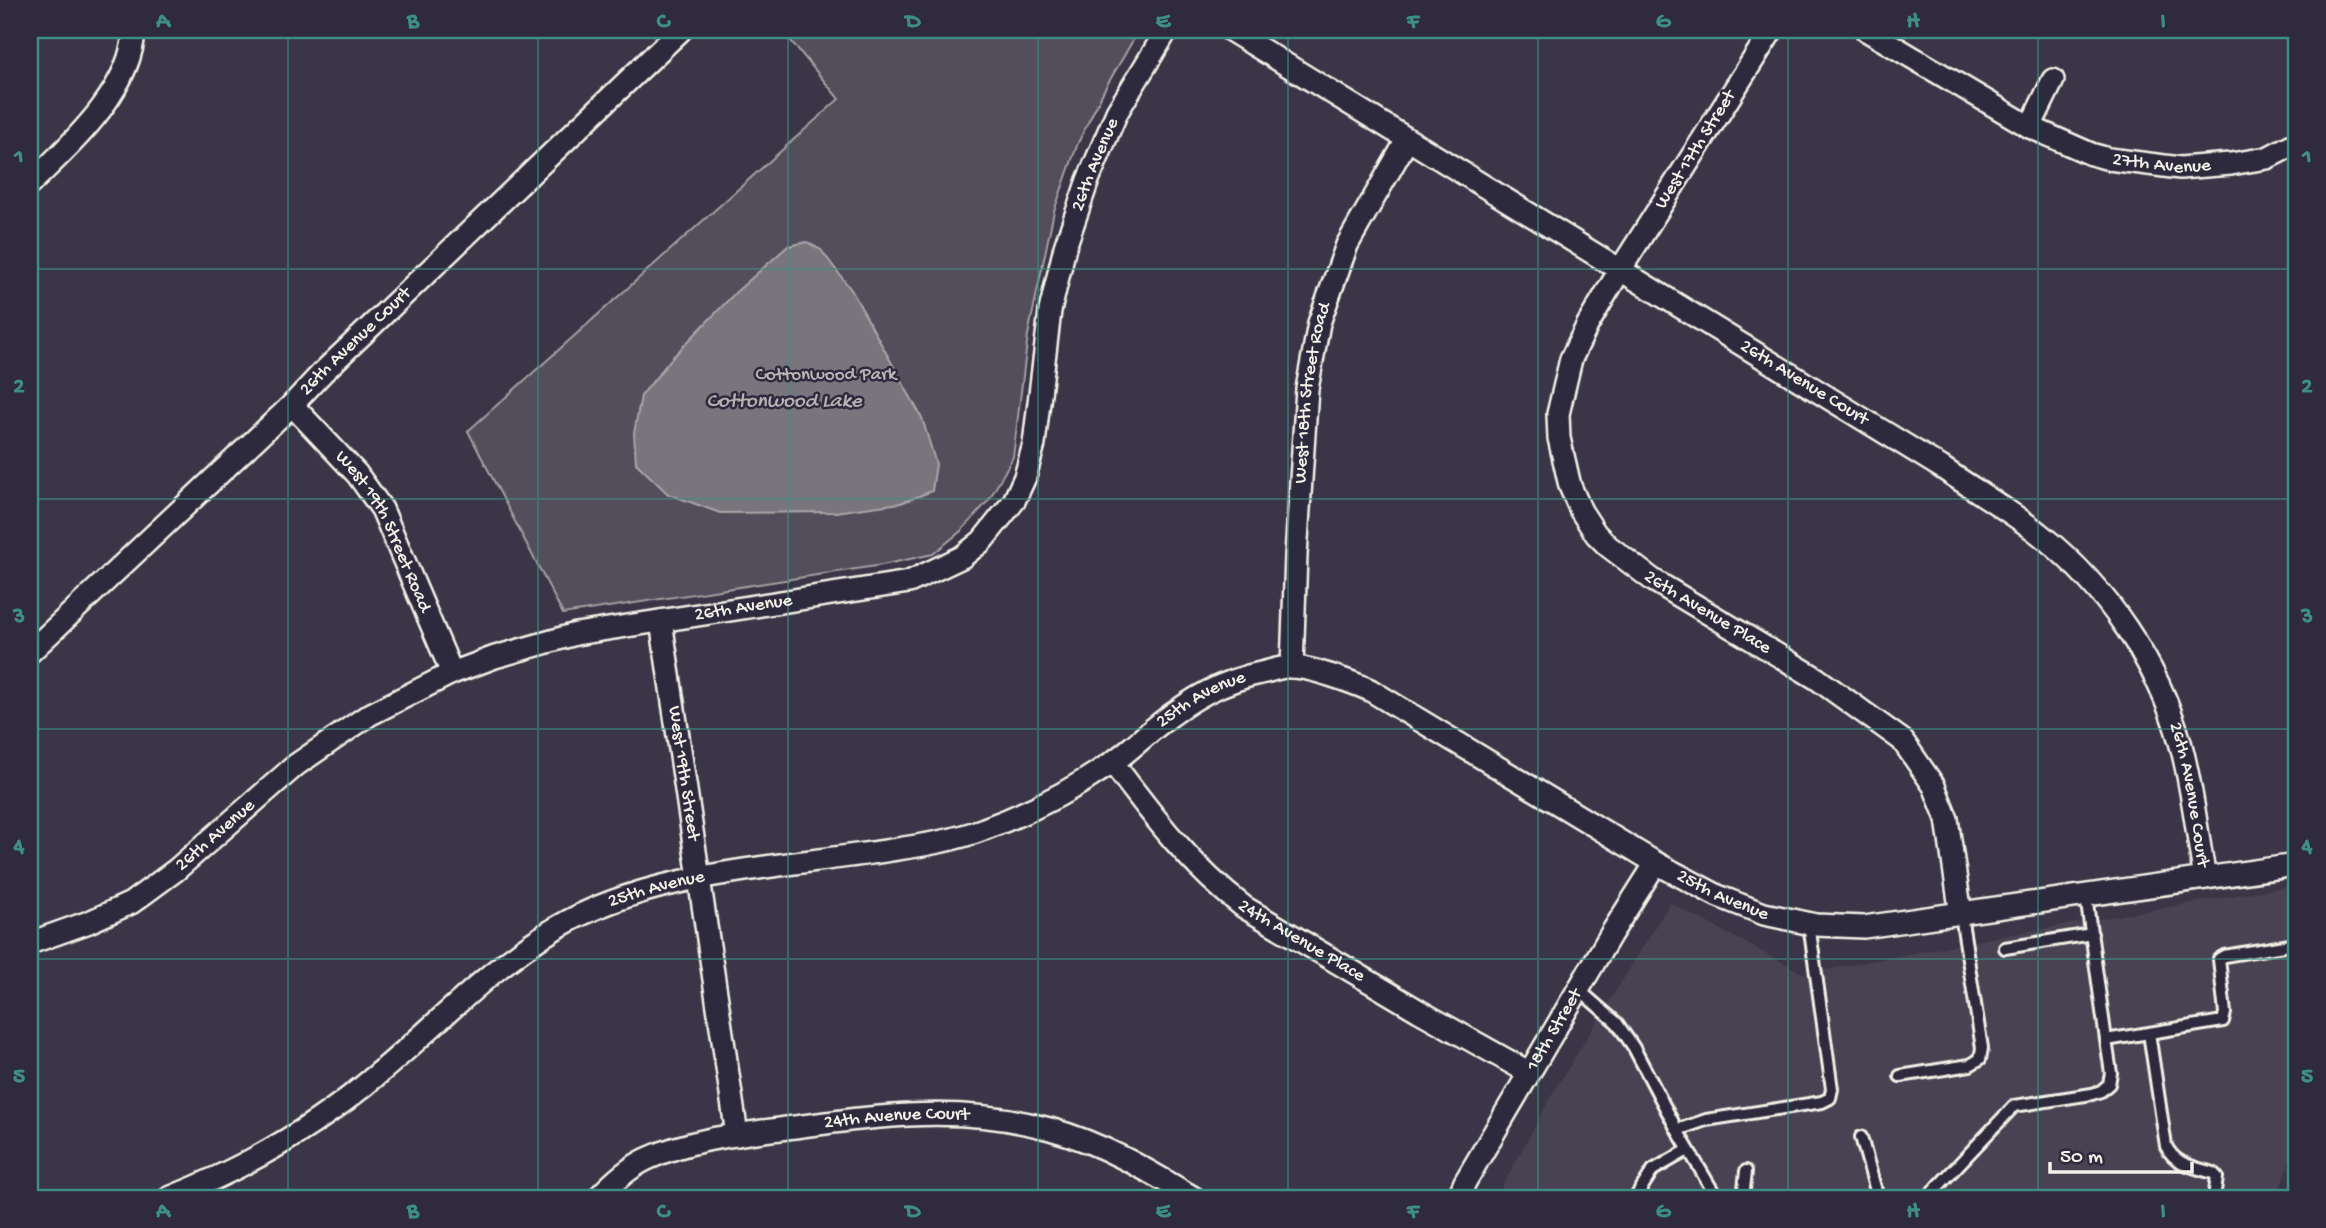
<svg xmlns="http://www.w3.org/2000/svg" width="2326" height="1228" font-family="'Gochi Hand',sans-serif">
	<rect width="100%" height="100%" fill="#3b3647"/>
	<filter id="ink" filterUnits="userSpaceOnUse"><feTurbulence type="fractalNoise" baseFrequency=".0143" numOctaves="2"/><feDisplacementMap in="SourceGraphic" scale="14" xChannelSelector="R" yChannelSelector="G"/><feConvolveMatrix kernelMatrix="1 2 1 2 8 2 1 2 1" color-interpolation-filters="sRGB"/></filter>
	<g filter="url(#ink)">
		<path fill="#484352" d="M2296,885V1143L2277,1198H1496L1553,1093L1670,903L1804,974L2013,934Z"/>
		<path fill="#534e5c" stroke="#a4a0a2" stroke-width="2" d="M782,30H1139L1104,90L1078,143L1054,211L1028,335L1013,457L989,500L961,531L933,554L882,565L563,614L468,431L839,99Z"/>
		<path fill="#78747b" stroke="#aaa6a7" stroke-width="2" d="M807,242L821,250L852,291L922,418L936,464L932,491L901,503L835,512L720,513L668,494L636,463L634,433L641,396L671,359L736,292L788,246Z"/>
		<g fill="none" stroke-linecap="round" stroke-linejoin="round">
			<defs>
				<path id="service" d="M2086,896L2106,1040L2149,1033L2166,1146C2175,1165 2194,1167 2213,1173L2217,1177L2214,1198
					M2005,948L2092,934
					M1578,989L1617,1023L1634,1048L1677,1130L1717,1198
					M2149,1033L2223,1021L2225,1013L2219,959L2224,956L2296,944
					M1900,1076L1970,1065L1980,1059L1982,1048L1961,915
					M1677,1130L1706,1120L1822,1102L1830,1098L1832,1089L1809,924
					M1861,1137L1878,1198
					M1635,1198L1653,1170L1688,1150
					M1743,1198L1746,1171
					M1927,1198L2014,1106L2092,1094L2101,1091L2109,1084L2111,1073L2106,1040"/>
				<g id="minor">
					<path id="s1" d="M1230,30L1941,467C1974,490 2011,511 2042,536C2106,587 2158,663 2180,742C2192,783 2197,835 2205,878"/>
					<path id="s2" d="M1772,30L1620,270L1588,324L1571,359L1558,414L1559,438L1570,486L1581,511L1596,534L1608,546L1653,580L1816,678L1902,740L1934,786L1947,819L1961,915"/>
					<path id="s3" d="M1866,30L2030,127L2091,154L2109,159L2180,168L2231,164L2267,158L2296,143"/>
					<path d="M2030,127L2053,80"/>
					<path d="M30,184C70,145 132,90 134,30"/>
					<path id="s4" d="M292,405L357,474L382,509L452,673"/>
					<path id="s5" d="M661,621L737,1135"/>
					<path id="s6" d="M30,652L292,405L322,373L681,30"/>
					<path id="s7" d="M1292,667L1296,555L1307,389L1319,323L1347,245L1407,140"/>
					<path id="s8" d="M1113,763C1152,815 1192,868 1244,907L1419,1011L1528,1072"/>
					<path id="s9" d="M30,943L89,922L131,903L176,870L296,765L369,715L452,673L495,657L576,634L909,582L962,557L982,541L1014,501L1025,477L1034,444L1050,311L1065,247L1088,180L1117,112L1167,30"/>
					<path id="s10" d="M169,1198C245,1168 316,1127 378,1074C437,1025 490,967 556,928C646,874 769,868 871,853C909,847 948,843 984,829C1028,813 1071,791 1110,764C1127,753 1142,738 1157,726C1192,698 1221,681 1265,672C1273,670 1284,666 1292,667C1310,667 1352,682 1370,690L1656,863L1718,896L1764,914L1816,925L1864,927L2296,865"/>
					<path id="s11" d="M598,1198C612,1183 628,1168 647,1159C690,1139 741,1134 787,1128C878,1116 961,1104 1050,1129C1102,1143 1149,1171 1194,1198"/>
					<path id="s12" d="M1458,1198L1465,1182L1611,934L1656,863"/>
				</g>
			</defs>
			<use href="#service" stroke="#f4f1e8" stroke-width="16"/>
			<use href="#minor" stroke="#f4f1e8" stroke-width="26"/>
			<use href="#service" stroke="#2f2a3d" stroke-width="10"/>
			<use href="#minor" stroke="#2f2a3d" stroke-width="21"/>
		</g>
	</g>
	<path fill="none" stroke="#3d8f86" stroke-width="2" stroke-opacity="0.55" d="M288,30V1198M538,30V1198M788,30V1198M1038,30V1198M1288,30V1198M1538,30V1198M1788,30V1198M2038,30V1198M30,269H2296M30,499H2296M30,729H2296M30,959H2296"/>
	<g text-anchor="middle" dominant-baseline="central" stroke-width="5" stroke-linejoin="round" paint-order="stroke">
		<g font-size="19" fill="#f4f1e8" stroke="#2f2a3d">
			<text transform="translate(1696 150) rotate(-58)">West 17th Street</text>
			<text stroke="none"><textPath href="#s3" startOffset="329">27th Avenue</textPath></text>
			<text stroke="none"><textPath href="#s9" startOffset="1456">26th Avenue</textPath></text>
			<text stroke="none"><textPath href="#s6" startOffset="450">26th Avenue Court</textPath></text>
			<text stroke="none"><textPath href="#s1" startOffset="674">26th Avenue Court</textPath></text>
			<text stroke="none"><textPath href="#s7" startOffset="275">West 18th Street Road</textPath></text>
			<text stroke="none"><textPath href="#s4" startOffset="158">West 19th Street Road</textPath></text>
			<text stroke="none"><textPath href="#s9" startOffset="805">26th Avenue</textPath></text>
			<text stroke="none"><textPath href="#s2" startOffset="707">26th Avenue Place</textPath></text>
			<text stroke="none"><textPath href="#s10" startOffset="1171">25th Avenue</textPath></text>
			<text stroke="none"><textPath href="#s5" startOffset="154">West 19th Street</textPath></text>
			<text stroke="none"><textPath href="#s1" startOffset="1262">26th Avenue Court</textPath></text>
			<text stroke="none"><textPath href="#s9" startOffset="217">26th Avenue</textPath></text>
			<text stroke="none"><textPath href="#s10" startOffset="583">25th Avenue</textPath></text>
			<text stroke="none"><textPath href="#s10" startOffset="1759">25th Avenue</textPath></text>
			<text stroke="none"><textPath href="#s8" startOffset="262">24th Avenue Place</textPath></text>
			<text stroke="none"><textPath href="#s12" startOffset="194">18th Street</textPath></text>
			<text stroke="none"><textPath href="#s11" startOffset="317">24th Avenue Court</textPath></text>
		</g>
		<g font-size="19" fill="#bcb8b7" stroke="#2f2a3d">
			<text x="826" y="375">Cottonwood Park</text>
		</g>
		<g font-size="21" font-style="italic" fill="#b6b2b2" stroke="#2f2a3d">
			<text x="784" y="402">Cottonwood Lake</text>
		</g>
	</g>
	<rect width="2326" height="1228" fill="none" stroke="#2f2a3d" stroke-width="77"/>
	<path d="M2050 1162v10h142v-10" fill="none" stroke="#f4f1e8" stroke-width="3.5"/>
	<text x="2060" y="1162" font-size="21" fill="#f4f1e8" stroke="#2f2a3d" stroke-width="5" paint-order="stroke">50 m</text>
	<rect x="38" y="38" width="2250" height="1152" fill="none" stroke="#3d8f86" stroke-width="2.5"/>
	<g font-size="23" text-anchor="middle" font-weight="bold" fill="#3d8f86">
		<text x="163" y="27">A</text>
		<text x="413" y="27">B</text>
		<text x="663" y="27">C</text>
		<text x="913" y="27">D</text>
		<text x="1163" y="27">E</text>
		<text x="1413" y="27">F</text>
		<text x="1663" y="27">G</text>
		<text x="1913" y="27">H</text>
		<text x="2163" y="27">I</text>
		<text x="19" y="162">1</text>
		<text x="2307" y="162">1</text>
		<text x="19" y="392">2</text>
		<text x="2307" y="392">2</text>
		<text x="19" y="622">3</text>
		<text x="2307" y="622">3</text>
		<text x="19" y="852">4</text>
		<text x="2307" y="852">4</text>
		<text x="19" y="1082">5</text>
		<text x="2307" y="1082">5</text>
		<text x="163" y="1217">A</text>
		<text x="413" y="1217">B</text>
		<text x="663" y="1217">C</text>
		<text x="913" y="1217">D</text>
		<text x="1163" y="1217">E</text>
		<text x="1413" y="1217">F</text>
		<text x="1663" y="1217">G</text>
		<text x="1913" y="1217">H</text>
		<text x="2163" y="1217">I</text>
	</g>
</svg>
